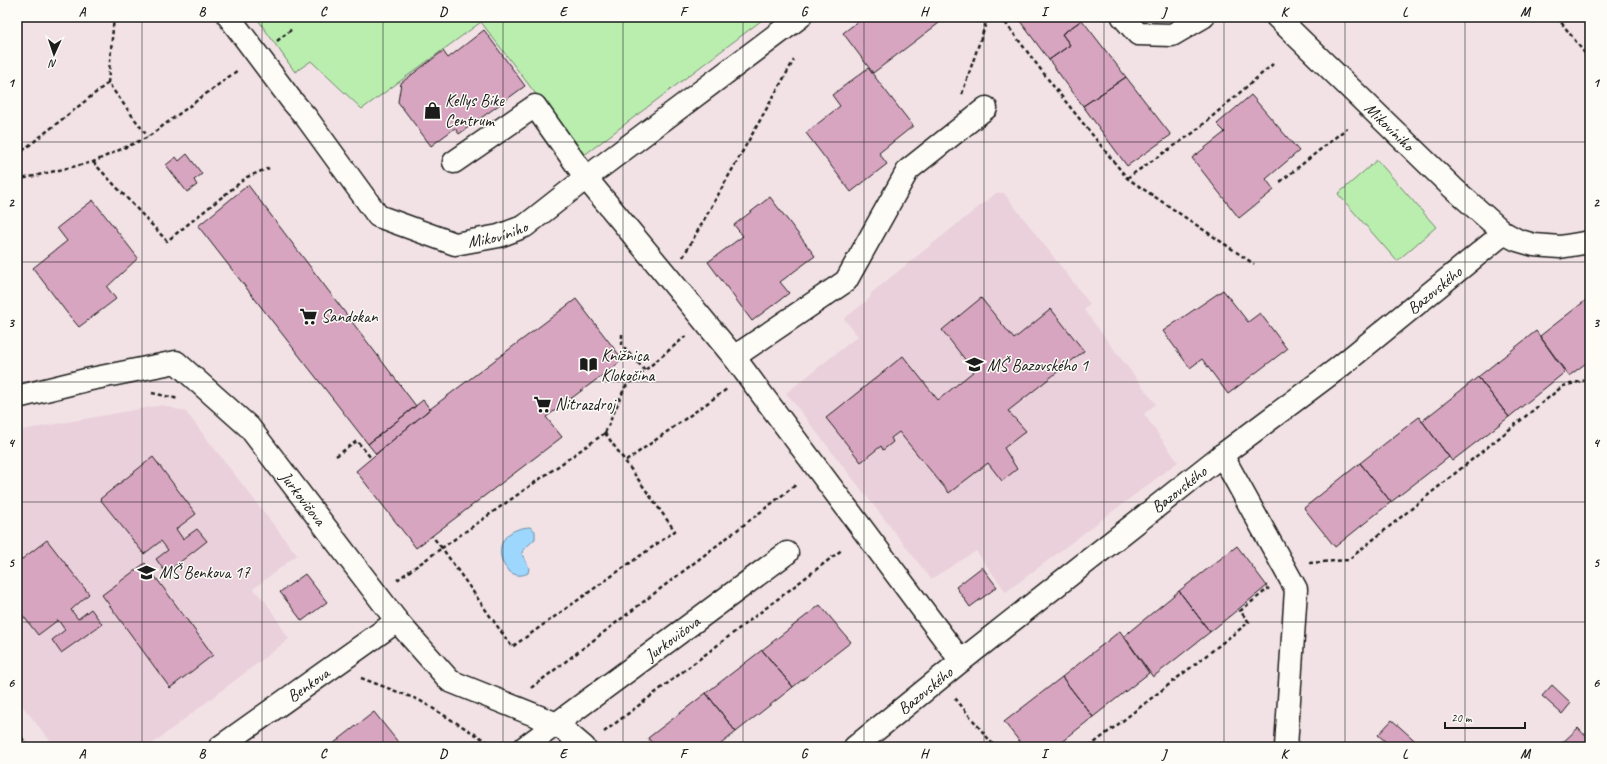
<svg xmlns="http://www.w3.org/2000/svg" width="1607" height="764" font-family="Caveat,sans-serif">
	<rect width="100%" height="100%" fill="#f2e2e6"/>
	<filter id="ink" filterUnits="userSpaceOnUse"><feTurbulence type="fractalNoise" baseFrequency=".025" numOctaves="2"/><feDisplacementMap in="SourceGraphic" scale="8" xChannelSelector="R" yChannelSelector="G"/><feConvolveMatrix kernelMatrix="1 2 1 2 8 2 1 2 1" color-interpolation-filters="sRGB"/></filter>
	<g filter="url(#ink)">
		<path fill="#ead0db" d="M996,193H1004L1090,304L1084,310L1156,404L1144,414L1178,462L1006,592L976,551L931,579L786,393L858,336L844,319L870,298L871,293Z
			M162,405L186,412L297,555L253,589L266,602L289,639L148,747H55L17,699V431Z"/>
		<path fill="#baeeaf" stroke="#6b8566" d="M256,17H766L583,156L481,22L362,109L311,61L295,72Z
			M1377,160L1436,227L1397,261L1338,194Z"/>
		<path fill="#9ed7fe" stroke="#6a8ca4" d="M530,527L535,531V539L523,550L522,554L529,568L528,573C502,587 481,530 530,527Z"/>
		<path fill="#d8a5c0" stroke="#1c1c1c" d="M864,17H947L873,73L843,33Z
			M1017,17H1080L1082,20L1062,34L1070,45L1049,60Z
			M1082,20L1126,77L1083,106L1049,60L1070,45L1062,34Z
			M484,30L525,86L459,134L455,128L431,146L398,102L401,83L443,51L448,58Z
			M868,68L913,126L879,153L887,164L851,192L806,133L840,106L832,95Z
			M1126,77L1171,135L1127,166L1083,106Z
			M1251,95L1299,151L1266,179L1274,190L1239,218L1192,158L1225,132L1217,124Z
			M187,154L202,174L194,180L197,185L187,192L166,165L176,157L179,161Z
			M248,185L416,406L368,444L198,226Z
			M770,197L815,256L780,282L789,293L752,321L708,262L743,236L734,225Z
			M93,200L138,258L107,287L116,299L79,327L67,313L33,268L67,241L57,228Z
			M1223,290L1248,322L1260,313L1287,349L1228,394L1202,359L1190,368L1163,331Z
			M1590,297V360L1569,376L1540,336Z
			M981,298L1014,339L1051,309L1084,351L1008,411L1026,431L1004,448L1017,469L1002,481L988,463L949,493L899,432L891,438L893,442L883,450L881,446L861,462L826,418L903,356L938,400L974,371L942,330Z
			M576,299L623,360L546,417L562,437L416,548L356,471L430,409Z
			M1536,331L1565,372L1509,417L1478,377Z
			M1478,377L1509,417L1452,461L1422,421Z
			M423,400L430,409L376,454L368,444Z
			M1419,417L1449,457L1391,502L1360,463Z
			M153,457L196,514L176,529L183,539L197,529L207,541L166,573L156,559L168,550L161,541L144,554L100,499Z
			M1360,463L1391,502L1335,547L1304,508Z
			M47,540L89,594L71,610L78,619L91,609L102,624L61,653L52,640L65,630L58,620L38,635L17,608V563Z
			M1237,546L1267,586L1210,632L1179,591Z
			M145,563L213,655L170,688L102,595Z
			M982,567L997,587L970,607L956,587Z
			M305,574L327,602L302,621L280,592Z
			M1179,591L1210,632L1153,677L1124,636Z
			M820,605L851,642L793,687L762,650Z
			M1120,631L1149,673L1093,717L1062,677Z
			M762,650L793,687L736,732L706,693Z
			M1062,677L1093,717L1055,747H1024L1004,722Z
			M1552,685L1571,703L1562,714L1542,696Z
			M706,693L736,732L717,747H655L648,738Z
			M374,712L402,747H329Z
			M1392,720L1422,747H1392L1378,735Z
			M1578,728L1590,741V747H1558Z"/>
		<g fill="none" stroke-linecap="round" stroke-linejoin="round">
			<defs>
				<g id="minor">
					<path id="s1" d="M229,17L292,101L306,117L378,216L455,244L499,236L525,226L586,178L800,17"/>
					<path d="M1123,17L1138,34L1172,35L1203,17"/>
					<path id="s2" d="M1277,17L1453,188L1504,233L1517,240L1534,245L1560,247L1590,242"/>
					<path d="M454,162L535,106L586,178L734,357L961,661"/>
					<path d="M734,357L846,281L908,170L986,108"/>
					<path id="s3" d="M17,397L86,380L176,362L249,427L397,621L450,681L557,724L584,747"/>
					<path d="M1222,455L1296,589L1286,747"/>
					<path id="s4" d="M220,747L397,621"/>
					<path id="s5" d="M525,747L787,553"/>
					<path id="s6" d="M855,747L961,661L1222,455L1337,369L1504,233"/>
				</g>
			</defs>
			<use href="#minor" stroke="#1c1c1c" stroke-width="25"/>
			<path stroke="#1c1c1c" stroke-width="2.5" stroke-dasharray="4 3" stroke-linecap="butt" d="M1001,17L1054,87L1127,178L1254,264
				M1557,17L1590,60
				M277,41L292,29
				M108,83L114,17
				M962,94L988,17
				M17,155L108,83L148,137
				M93,162L167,241L247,177L269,168
				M1127,178L1193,133L1273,64
				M17,180L93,162L148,137L238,70
				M1280,182L1347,128
				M683,257L794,60
				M622,334V346L645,370
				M152,393L179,399
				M605,433L675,531L512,647L442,548Z
				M605,433L625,387L686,336
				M336,456L357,441L371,458
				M626,461L727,389
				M1309,563L1348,560L1563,386L1590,379
				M397,580L442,548L432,536
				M361,678L419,700L496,747
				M531,688L797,484
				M955,698L995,747
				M17,732L29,747
				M604,732L843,549
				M1089,747L1249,622L1240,611L1269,588"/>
			<use href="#minor" stroke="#fdfcf7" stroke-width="22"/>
		</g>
	</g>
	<path fill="none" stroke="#1c1c1c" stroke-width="1" stroke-opacity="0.55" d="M142,17V747M262,17V747M383,17V747M503,17V747M623,17V747M743,17V747M864,17V747M984,17V747M1104,17V747M1224,17V747M1345,17V747M1465,17V747M17,142H1590M17,262H1590M17,382H1590M17,502H1590M17,622H1590"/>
	<defs>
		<symbol id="shop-bare" viewBox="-9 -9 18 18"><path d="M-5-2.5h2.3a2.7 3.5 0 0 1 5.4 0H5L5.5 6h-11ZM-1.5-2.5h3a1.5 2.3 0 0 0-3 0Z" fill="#1c1c1c" stroke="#fdfcf7" stroke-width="2.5" paint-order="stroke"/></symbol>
		<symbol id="supermarket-bare" viewBox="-9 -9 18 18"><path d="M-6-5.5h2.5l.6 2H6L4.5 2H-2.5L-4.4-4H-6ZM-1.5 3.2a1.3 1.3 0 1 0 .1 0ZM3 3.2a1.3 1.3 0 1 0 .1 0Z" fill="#1c1c1c" stroke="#fdfcf7" stroke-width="2.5" paint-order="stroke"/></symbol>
		<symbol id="library-bare" viewBox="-9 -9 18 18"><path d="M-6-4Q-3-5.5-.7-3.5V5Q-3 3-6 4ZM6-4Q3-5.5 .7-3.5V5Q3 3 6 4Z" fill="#1c1c1c" stroke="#fdfcf7" stroke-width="2.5" paint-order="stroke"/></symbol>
		<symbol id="school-bare" viewBox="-9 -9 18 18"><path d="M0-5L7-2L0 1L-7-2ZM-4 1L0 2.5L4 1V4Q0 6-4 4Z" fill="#1c1c1c" stroke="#fdfcf7" stroke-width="2.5" paint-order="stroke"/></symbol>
	</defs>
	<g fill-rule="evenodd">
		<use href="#shop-bare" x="420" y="98" width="25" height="25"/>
		<use href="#supermarket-bare" x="296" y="304" width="25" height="25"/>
		<use href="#library-bare" x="576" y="352" width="25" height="25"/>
		<use href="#school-bare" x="962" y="352" width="25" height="25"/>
		<use href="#supermarket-bare" x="530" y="392" width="25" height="25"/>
		<use href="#school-bare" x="134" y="560" width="25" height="25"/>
	</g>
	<g text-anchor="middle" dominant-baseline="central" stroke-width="3" stroke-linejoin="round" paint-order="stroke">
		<g font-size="17" fill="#1c1c1c" stroke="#fdfcf7" text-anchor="start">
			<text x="445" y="100">Kellys Bike<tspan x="445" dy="20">Centrum</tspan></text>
			<text x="321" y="316">Sandokan</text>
			<text x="601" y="355">Knižnica<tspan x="601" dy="20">Klokočina</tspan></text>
			<text x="987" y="365">MŠ Bazovského 1</text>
			<text x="555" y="404">Nitrazdroj</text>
			<text x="159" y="572">MŠ Benkova 17</text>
		</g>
		<g font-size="17" fill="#1c1c1c" stroke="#fdfcf7">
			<text stroke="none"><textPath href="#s2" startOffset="157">Mikovíniho</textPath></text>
			<text stroke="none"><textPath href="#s1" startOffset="374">Mikovíniho</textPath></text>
			<text stroke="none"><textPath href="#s6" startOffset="738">Bazovského</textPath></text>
			<text stroke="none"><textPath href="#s6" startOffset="414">Bazovského</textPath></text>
			<text stroke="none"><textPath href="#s3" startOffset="350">Jurkovičova</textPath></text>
			<text stroke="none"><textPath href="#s5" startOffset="183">Jurkovičova</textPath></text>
			<text stroke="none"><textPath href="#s4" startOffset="108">Benkova</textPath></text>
			<text stroke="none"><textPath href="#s6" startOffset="90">Bazovského</textPath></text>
		</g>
	</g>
	<rect width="1607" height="764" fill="none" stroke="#fdfcf7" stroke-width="44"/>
	<g transform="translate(54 54) rotate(183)" stroke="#fdfcf7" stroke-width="3" paint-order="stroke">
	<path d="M0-3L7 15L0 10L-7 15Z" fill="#1c1c1c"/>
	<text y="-6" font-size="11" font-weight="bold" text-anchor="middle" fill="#1c1c1c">N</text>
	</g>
	<path d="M1445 722v6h80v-6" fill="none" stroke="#1c1c1c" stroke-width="2"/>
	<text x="1451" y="722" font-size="12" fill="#1c1c1c" stroke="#fdfcf7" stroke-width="3" paint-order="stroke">20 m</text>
	<rect x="22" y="22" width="1563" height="720" fill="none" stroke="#1c1c1c" stroke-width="1.5"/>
	<g font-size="13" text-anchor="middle" font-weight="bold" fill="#1c1c1c">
		<text x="82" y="16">A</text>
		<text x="202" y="16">B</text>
		<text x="323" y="16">C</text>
		<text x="443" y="16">D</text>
		<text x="563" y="16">E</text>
		<text x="683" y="16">F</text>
		<text x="804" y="16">G</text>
		<text x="924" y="16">H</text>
		<text x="1044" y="16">I</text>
		<text x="1164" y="16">J</text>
		<text x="1284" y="16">K</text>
		<text x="1405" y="16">L</text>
		<text x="1525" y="16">M</text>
		<text x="11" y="87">1</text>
		<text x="1596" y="87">1</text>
		<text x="11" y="207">2</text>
		<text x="1596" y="207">2</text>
		<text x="11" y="327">3</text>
		<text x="1596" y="327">3</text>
		<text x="11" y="447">4</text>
		<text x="1596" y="447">4</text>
		<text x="11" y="567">5</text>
		<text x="1596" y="567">5</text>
		<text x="11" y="687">6</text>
		<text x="1596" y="687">6</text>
		<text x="82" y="758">A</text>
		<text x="202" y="758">B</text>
		<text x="323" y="758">C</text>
		<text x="443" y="758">D</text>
		<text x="563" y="758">E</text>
		<text x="683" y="758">F</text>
		<text x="804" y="758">G</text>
		<text x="924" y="758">H</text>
		<text x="1044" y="758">I</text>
		<text x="1164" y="758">J</text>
		<text x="1284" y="758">K</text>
		<text x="1405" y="758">L</text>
		<text x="1525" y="758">M</text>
	</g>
</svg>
